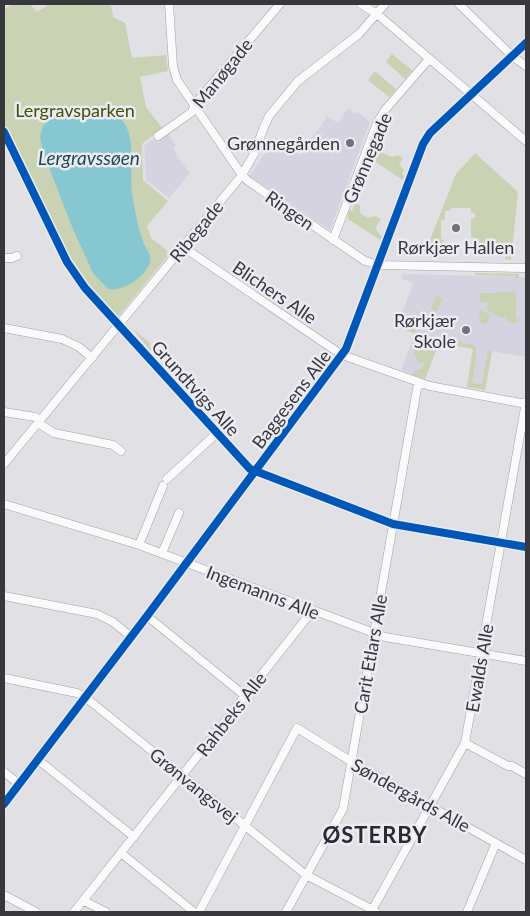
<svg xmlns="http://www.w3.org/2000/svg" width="530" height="916" font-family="Lato,sans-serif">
	<rect width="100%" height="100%" fill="#e0e0e5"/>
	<path fill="#d5d3df" d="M348,108L356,114L358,112L370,122L330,230L249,176L276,138L300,155L317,130L334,141L318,130L327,116L338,123Z
		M168,133L176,146L173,148L179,159L190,173L169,198L146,180L144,146L156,137Z
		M402,274L526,277V357L492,351L485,390L467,387L473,349L439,342L425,379L401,370L415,334L397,327L413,283L402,279Z"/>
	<path fill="#c9d2b2" d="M12,4H30L37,12L50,4H111L113,17L125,23L132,58L166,55L168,71L140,77L146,107L162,128L142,144L143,180L168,201L147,226L151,238L170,253L117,318L89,287L71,261L4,126V10Z
		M392,54L412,70L405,79L386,62Z
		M375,71L396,89L389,97L368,80Z
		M375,141L383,145V153L391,157L398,155L403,158L399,165L404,170L402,174L404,176L403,180L371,159V148L376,149L377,145L374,144Z
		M475,153L518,192L511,260L505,259V247H475V238L471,237V218H475V213L471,212V208H451L450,211H445V220H441V239L444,240V246L428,245L456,174Z
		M353,202L360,205V213L368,218L375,216L381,219L376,227L377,232L382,236L380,240L348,219V210L352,211L354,206L352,204Z
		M475,273L519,274V277L515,279V276L475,275Z
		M498,292H516V318L520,319L514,324L507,321L506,317L502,318L487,310L489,303L480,302V293H498Z
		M436,296L442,298L437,312L431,309Z
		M481,310L490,315L487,324L481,323L479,313Z
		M399,321L417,329L415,333L397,327Z
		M133,329L151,344L149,346L158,353L155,356Z
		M420,333L430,337L426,342L428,343C435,343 441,340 450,340L454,345L461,341L463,344H471L476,347V359L472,383L482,384L488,350L492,351L485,390L467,387L473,349L439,342L425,379L413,375L415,370L422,369L426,359L423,363H419L413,351Z"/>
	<path fill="#86c7d2" d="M89,112C99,115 114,111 121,119C137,135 129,171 132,193C134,207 138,228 143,241C145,249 152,253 150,262C146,277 123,292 108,289L93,273L73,229L43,152L40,136L43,126L49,120L61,114H66L71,119H74L76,115Z"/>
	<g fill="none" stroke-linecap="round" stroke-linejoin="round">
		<defs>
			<path id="minor" d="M169,4L173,66L177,80L242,175L248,181L365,261L379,265L526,268
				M361,4L377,14L526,141
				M459,4L512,56L526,66
				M4,132L67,262L85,288L250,469L393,524L526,547
				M158,136L192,112L194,105L280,4
				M333,240L377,123L385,110L429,59
				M183,247L342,355L430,386L526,404
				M4,258H12L17,256
				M4,328L62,339L79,347L92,358
				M4,412L35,417L40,420
				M38,423L54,433L113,445L121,451
				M4,464L242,175L254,154L264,127L269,116L298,81L359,34L385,4
				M167,479L217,433
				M4,504L139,545L374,633L385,637L526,661
				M139,545L163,486
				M162,553L179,513
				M4,596L97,614L113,622L130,636
				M147,616L245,696
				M4,678L77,693L85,697L306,875L375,911
				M465,743L508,766H512L526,774
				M37,759L134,837
				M4,772L19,784
				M4,804L147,616L346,349L423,144L430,133L526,43
				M121,853L194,912
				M4,895L36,912
				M84,901L106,912
				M74,912L313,610
				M199,912L297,728L352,762L526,860
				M286,912L343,809L418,383
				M371,912L465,743L526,402
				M467,912L496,843"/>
		</defs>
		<use href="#minor" stroke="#a1a1a5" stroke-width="9"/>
		<use href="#minor" stroke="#fafafb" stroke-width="8"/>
		<defs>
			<path id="cycleway" d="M4,132L67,262L85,288L250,469L393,524L526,547
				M4,804L147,616L346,349L423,144L430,133L526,43"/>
		</defs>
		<use href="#cycleway" stroke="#ecebf4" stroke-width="11"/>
		<use href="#cycleway" stroke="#0057b8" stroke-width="8"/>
	</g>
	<g fill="#737276" stroke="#ecebf4" stroke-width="2">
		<circle cx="350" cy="143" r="5"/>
		<circle cx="456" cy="228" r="5"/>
		<circle cx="466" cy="330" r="5"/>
	</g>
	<g text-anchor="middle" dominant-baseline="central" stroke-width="5" stroke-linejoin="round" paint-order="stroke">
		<g font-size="18" fill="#38373b" stroke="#ecebf4">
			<text transform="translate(222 73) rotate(-51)">Manøgade</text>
			<text transform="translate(367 158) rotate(-67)">Grønnegade</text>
			<text transform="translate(290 210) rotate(35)">Ringen</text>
			<text transform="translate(196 231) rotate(-51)">Ribegade</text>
			<text transform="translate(275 292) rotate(34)">Blichers Alle</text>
			<text transform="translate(196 388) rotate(48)">Grundtvigs Alle</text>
			<text transform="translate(291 399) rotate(-53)">Baggesens Alle</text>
			<text transform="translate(263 592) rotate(21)">Ingemanns Alle</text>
			<text transform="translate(370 654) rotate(-80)">Carit Etlars Alle</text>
			<text transform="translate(479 668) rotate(-80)">Ewalds Alle</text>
			<text transform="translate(231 714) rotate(-52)">Rahbeks Alle</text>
			<text transform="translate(194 785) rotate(39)">Grønvangsvej</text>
			<text transform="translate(411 795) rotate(29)">Søndergårds Alle</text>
		</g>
		<g font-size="18" fill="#425103" stroke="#ecebf4">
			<text x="75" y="110">Lergravsparken</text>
		</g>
		<g font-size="18" fill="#38373b" stroke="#ecebf4" text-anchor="end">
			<text x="340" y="143">Grønnegården</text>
			<text x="456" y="247" text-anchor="middle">Rørkjær Hallen</text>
			<text x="456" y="320">Rørkjær<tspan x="456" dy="21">Skole</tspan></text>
		</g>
		<g font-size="19" font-style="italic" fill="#214b51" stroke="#ecebf4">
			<text x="89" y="157">Lergravssøen</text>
		</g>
		<g font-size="22" font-weight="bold" letter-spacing="1" fill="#2b2a31" stroke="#ecebf4">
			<text x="375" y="834">ØSTERBY</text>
		</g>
	</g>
	<rect width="530" height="916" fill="none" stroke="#38373b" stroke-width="10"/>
</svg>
